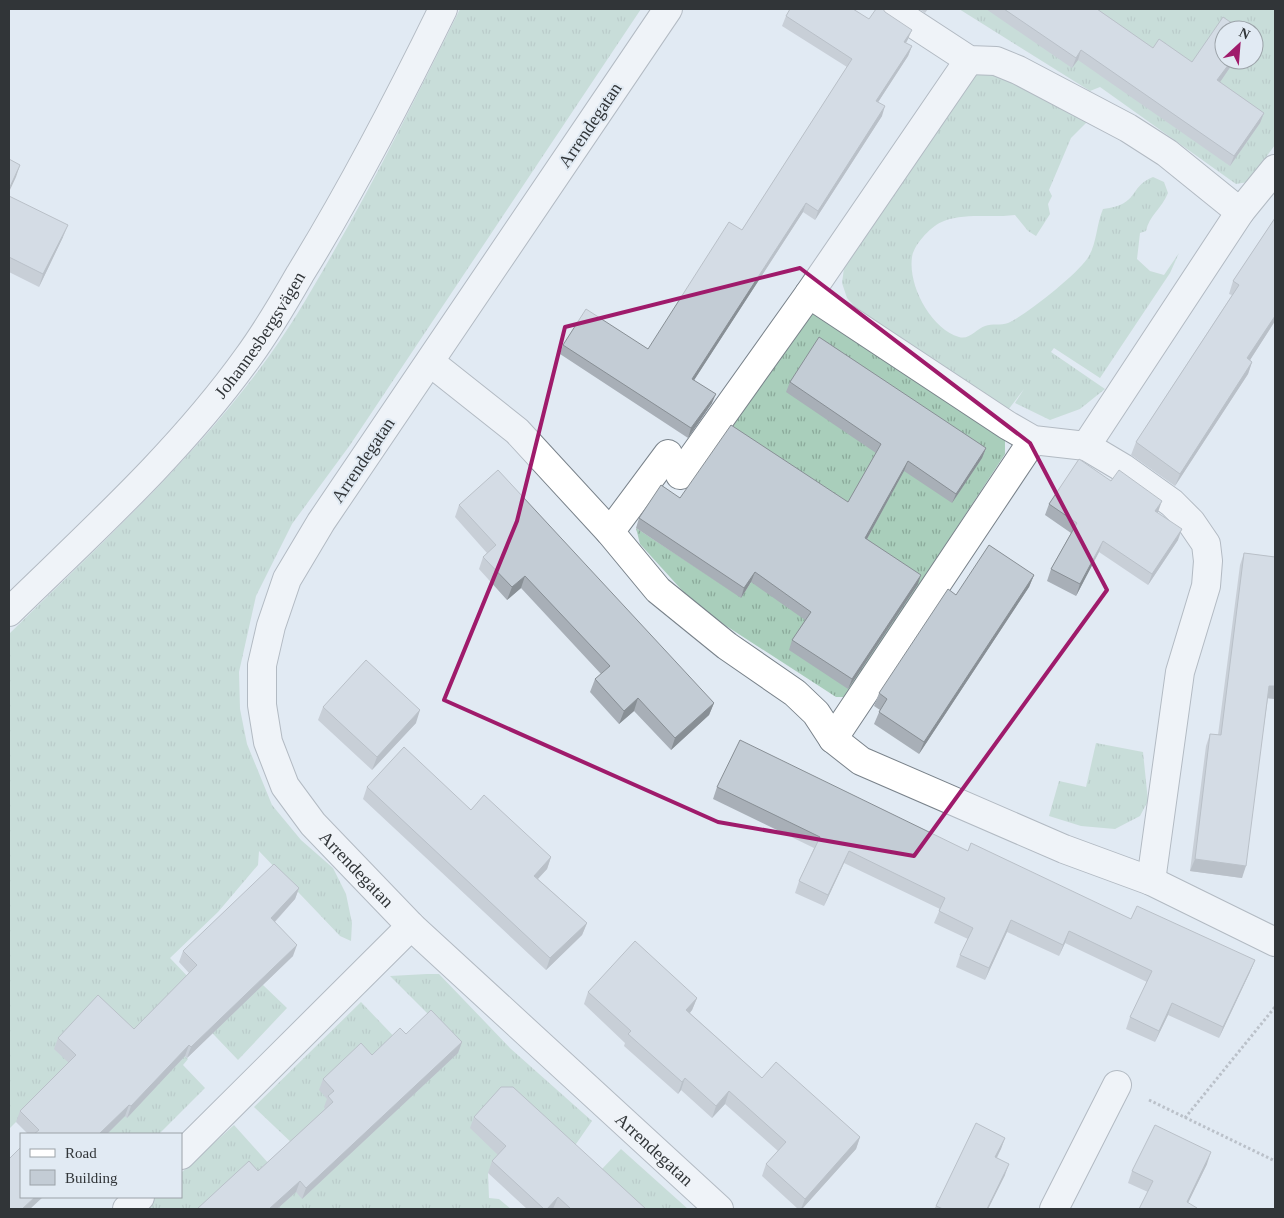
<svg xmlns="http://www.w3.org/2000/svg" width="1284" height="1218" font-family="Georgia,serif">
	<defs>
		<pattern id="grass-tufts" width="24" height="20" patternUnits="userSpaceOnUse" patternTransform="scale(1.25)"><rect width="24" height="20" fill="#a9cebb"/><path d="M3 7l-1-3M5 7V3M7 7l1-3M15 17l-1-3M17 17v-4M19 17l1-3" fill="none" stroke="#8aa899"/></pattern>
	</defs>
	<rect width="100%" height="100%" fill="#e1eaf3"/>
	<path fill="url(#grass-tufts)" fill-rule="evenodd" d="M460,9H641L350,445L292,524L256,596L239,672L240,709L247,744L272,805L301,840L333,868L346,894L352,923L351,941L340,936L259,851L258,865L218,912L170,958L190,979L263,985L287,1008L238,1060L174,993L150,1021L188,1059L183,1065L205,1088L159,1134H101L40,1098L9,1129V634C96,548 187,466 261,367C287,333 309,295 330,258C377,177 418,93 460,9Z
		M959,9H1275V145L1248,182L1236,184L1100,87L1090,91ZM1224,30H1254V60H1224Z
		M978,65L1099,120L1087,122L1071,138L1049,190L1052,196L1048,204L1050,214L1036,236L1028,231L1015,215C992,218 966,213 944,221C932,225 914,244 912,257C908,285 930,328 959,337C970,340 976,329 985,326C992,323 1001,326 1008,323C1026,315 1076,275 1087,259C1097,245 1096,225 1103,209C1141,204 1127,188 1153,177L1164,182L1168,193C1162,208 1149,216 1146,231L1140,233L1137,259L1150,271L1164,275L1179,253L1170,273L1100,378L1054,348L1051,352L1105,389L1080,409L1050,420L1015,403L1024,389L1008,410L856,308L847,298L842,283L844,268L858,244Z
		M822,314L1005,436V454L855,683L844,697H836L714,618L689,598L640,544L636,528L741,597L763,565L725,433L804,315Z
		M1096,743L1143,752L1148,801L1140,816L1115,829L1081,826L1049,816L1059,781L1086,787Z
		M427,974H439L511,1049L592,1121L569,1154L502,1158L488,1173L489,1198L499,1199L511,1209H141L155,1197H181V1173L234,1125L271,1166L295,1146L254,1107L361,1002L402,1045L427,1021V1013L390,976Z
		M621,1149L688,1209H564Z"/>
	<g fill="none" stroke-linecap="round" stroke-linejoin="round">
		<defs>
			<g id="minor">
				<path id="s1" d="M668,9L321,522L287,579L271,626L262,665V705L268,742L285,786L313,824L411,926L719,1209"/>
				<path d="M891,9L969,60L996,61L1018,70L1128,128L1167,153L1240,212L1275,169"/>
				<path d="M969,60L809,294L1007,425L1033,440L1086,446L1123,468L1172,503L1191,522L1206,544L1208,561L1206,586L1180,672L1151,881"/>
				<path d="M430,362L517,431L610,532L658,590L727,646L795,693L816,713L833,739L861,761L1064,849L1151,881L1275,942"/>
				<path d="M1086,446L1240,212"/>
				<path d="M680,475L809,294"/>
				<path d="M610,532L668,454"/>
				<path id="s2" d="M9,612C92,531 180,452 248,357C267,331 284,302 300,274C353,188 399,99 443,9"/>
				<path d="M833,739L1033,440"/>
				<path d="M181,1155L411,926"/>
				<path d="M127,1209L140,1197"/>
				<path d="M1054,1209L1117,1085"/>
			</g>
		</defs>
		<use href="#minor" stroke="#79828a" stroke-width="30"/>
		<path stroke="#8a9097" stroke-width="3" stroke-dasharray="2.5 2.5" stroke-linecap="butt" d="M1149,1100L1275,1161
			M1185,1118L1275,1007"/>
		<use href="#minor" stroke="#fff" stroke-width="28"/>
	</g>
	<path fill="#a8afb7" d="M919,9H928L925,13Z
		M986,9H1097L1153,48L1192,62L1235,60L1220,82L1264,113L1260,123L1230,166L1078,60L1072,68Z
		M885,12L908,39L906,43L912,46L908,56L878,102L882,116L815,220L803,212L694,380L712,403L688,438L560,354L563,345L648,349L742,230L847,67L782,26L786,16L869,19Z
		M9,196L63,237L39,287L9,272Z
		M1275,218V321L1250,360L1252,362L1248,374L1175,486L1131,455L1136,442L1232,295L1229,294L1233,281Z
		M790,382L986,448L982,458L952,503L904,471L867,539L918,584L848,689L789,650L792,640L805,620L751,582L741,598L636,528L639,518L680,498L848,502L876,453L786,392Z
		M1049,504L1158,513L1178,540L1148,585L1099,552L1076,596L1047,581L1051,569L1071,533L1045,515Z
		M459,505L714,703L709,715L671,750L634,711L619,724L590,692L595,679L601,674L521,588L507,600L479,569L483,557L487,553L455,517Z
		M1244,553L1275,557V699L1268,698L1242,878L1190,871L1206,746L1210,734L1218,735L1240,565Z
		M1034,575L1029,587L919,754L874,724L880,710L874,706L879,693L956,595Z
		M323,707L416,723L372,770L318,720Z
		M367,787L471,810L551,857L547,869L538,879L587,923L582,935L546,970L363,799Z
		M717,787L968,851L1131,919L1255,960L1250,972L1219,1038L1168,1015L1155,1042L1126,1029L1130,1017L1147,982L1065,943L1059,956L1007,932L985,980L956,967L960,955L968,939L934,923L940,909L844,863L824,906L795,893L799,881L814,848L713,799Z
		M299,888L295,899L275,922L293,956L187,1058L185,1056L127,1118L125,1116L107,1134H28L16,1122L20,1111L69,1063L54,1049L58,1038L134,1029L189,973L179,962L183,951Z
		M588,992L697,998L692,1010L690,1013L762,1078L860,1137L856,1149L802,1209H798L762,1176L766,1164L778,1151L725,1104L712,1118L681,1090L678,1094L624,1046L625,1043L584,1004Z
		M406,1034L462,1042L458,1053L302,1199L296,1192L277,1209H197L258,1171L325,1109L324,1107L327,1099L319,1090L323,1079L372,1055Z
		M474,1117L646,1209H527L488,1173L492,1161L498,1155L470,1128Z
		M1005,1138L997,1158L1005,1175L988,1209H934L936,1206Z
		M1207,1164L1188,1203L1148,1192L1128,1183L1132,1171Z"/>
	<path fill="#888f95" d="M912,30L908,39L901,51L904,42Z
		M912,46L908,56L873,110L876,101Z
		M1081,50L1078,60L1072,68L1076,58Z
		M1232,60H1235L1214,91L1217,80Z
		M885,106L882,116L815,220L818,211Z
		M1264,113L1260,123L1230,166L1234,156Z
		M20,165L16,177L9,192V189Z
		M806,203L803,212L689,388L692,379Z
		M68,225L63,237L39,287L43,274Z
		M1275,316V321L1243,371L1247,358Z
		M1252,362L1248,374L1175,486L1180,474Z
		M716,394L712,403L688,438L691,428Z
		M986,448L982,458L952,503L956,494Z
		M908,461L904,471L862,548L865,538Z
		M1162,501L1158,512L1151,523L1155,511Z
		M1182,529L1178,540L1148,585L1152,574Z
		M1103,541L1099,552L1076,596L1080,584Z
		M755,572L751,582L741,598L744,588Z
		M921,575L918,584L848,689L852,679Z
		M1034,575L1029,587L919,754L924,742Z
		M525,576L521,588L507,600L512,587Z
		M1269,686H1275V699L1265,698Z
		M638,698L634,711L619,724L624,711Z
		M714,703L709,715L671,750L675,738Z
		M420,710L416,723L372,770L377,757Z
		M849,851L844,863L824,906L828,895Z
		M551,857L547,869L530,887L534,876Z
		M1195,859L1246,866L1242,878L1190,871Z
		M299,888L295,899L267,930L271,918Z
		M1011,920L1007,932L985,980L989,968Z
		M587,923L582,935L546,970L550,958Z
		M1069,931L1065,943L1059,956L1063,945Z
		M297,945L293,956L187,1058L191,1047Z
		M1255,960L1250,972L1219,1038L1223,1027Z
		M697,998L692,1010L682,1022L686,1010Z
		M1172,1003L1168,1015L1155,1042L1159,1031Z
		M462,1042L458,1053L302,1199L306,1188Z
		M189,1045L185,1056L127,1118L131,1106Z
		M685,1078L681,1090L678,1094L682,1082Z
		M729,1091L725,1104L712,1118L716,1106Z
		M129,1105L125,1116L107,1134H99Z
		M860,1137L856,1149L802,1209H801L805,1199Z
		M1005,1138L1001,1149L991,1168L995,1157Z
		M1211,1152L1207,1164L1185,1209L1187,1202Z
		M1009,1164L1005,1175L988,1209H987Z
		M300,1181L296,1192L277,1209H269Z
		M35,1197H43L30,1209H22Z
		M558,1197L553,1209H547Z"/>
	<path fill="#c3ccd5" stroke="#888f95" d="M790,9H853L869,19L876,9H883L885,12L912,30L904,42L912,46L876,101L885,106L818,211L806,203L692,379L716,394L691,428L563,345L586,309L648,349L729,222L742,230L852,59L786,16Z
		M1004,9H1097L1153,48L1159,39L1192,62L1223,17L1242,30H1224V60H1232L1217,80L1264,113L1234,156L1081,50L1076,58Z
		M9,159L20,165L9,189Z
		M9,196L68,225L43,274L9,257Z
		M1275,218V316L1247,358L1252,362L1180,474L1136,442L1239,285L1233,281Z
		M819,337L986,448L956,494L908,461L865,538L921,575L852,679L792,640L811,612L755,572L744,588L639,518L661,485L680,498L731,425L848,502L881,444L790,382Z
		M1079,459L1111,481L1119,470L1162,501L1155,511L1182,529L1152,574L1103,541L1080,584L1051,569L1077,523L1049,504Z
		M498,470L714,703L675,738L638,698L624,711L595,679L610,666L525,576L512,587L483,557L496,545L459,505Z
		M989,545L1034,575L924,742L879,712L887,699L879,693L948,589L956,595Z
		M1244,553L1275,557V686H1269L1246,866L1195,859L1210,734L1221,735Z
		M366,660L420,710L377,757L323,707Z
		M740,740L968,851L971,843L1131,919L1137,906L1255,960L1223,1027L1172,1003L1159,1031L1130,1017L1152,971L1069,931L1063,945L1011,920L989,968L960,955L973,928L939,911L945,898L849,851L828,895L799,881L820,837L717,787Z
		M404,747L471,810L484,795L551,857L534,876L587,923L550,958L367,787Z
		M274,864L299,888L271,918L297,945L191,1047L189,1045L131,1106L129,1105L99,1134H34L39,1130L20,1111L76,1055L58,1038L98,995L134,1029L197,965L183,951Z
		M635,941L697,998L686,1010L762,1078L776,1062L860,1137L805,1199L766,1164L786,1142L729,1091L716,1106L685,1078L682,1082L628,1034L631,1031L588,992Z
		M431,1010L462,1042L306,1188L300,1181L269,1209H197L249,1161L258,1171L333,1102L328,1096L334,1091L323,1079L361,1043L372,1055L400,1028L406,1034Z
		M501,1087H513L646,1209H571L558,1197L547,1209H544L492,1161L506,1146L474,1117Z
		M976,1123L1005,1138L995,1157L1009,1164L987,1209H943L936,1206Z
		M1155,1125L1211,1152L1187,1202L1197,1208V1209H1139L1153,1181L1132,1171Z
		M21,1147V1197H35L22,1209H9V1159Z"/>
	<path d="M0 0H1284V1218H0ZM800,268L1030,443L1107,590L914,856L718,822L444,700L517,521L565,327Z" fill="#e1eaf3" fill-opacity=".55" fill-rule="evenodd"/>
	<path fill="none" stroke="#9f1b6b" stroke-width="4" stroke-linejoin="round" d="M800,268L1030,443L1107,590L914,856L718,822L444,700L517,521L565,327Z"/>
	<g text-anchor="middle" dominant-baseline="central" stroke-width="4" stroke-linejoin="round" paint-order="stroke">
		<g font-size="18" fill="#313538" stroke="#e1eaf3">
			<text transform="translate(590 125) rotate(-56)">Arrendegatan</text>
			<text stroke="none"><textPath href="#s2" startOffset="375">Johannesbergsvägen</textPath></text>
			<text transform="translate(363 460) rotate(-56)">Arrendegatan</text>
			<text stroke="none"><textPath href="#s1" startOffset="1010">Arrendegatan</textPath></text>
			<text stroke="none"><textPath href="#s1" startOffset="1419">Arrendegatan</textPath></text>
		</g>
	</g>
	<rect width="1284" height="1218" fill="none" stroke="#313538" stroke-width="20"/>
	<rect x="20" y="1133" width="162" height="65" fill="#e1eaf3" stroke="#9ba2a8"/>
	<rect x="30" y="1149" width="25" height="8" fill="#ffffff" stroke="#9ba2a8"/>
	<text x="65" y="1158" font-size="15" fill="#313538">Road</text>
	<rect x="30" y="1170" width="25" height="15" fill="#c3ccd5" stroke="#9ba2a8"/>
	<text x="65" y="1183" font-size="15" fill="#313538">Building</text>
	<g transform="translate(1239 45) rotate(26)"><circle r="24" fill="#e1eaf3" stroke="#9ba2a8"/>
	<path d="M0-4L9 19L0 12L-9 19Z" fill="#9f1b6b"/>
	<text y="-8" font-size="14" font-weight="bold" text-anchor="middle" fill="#313538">N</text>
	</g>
</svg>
